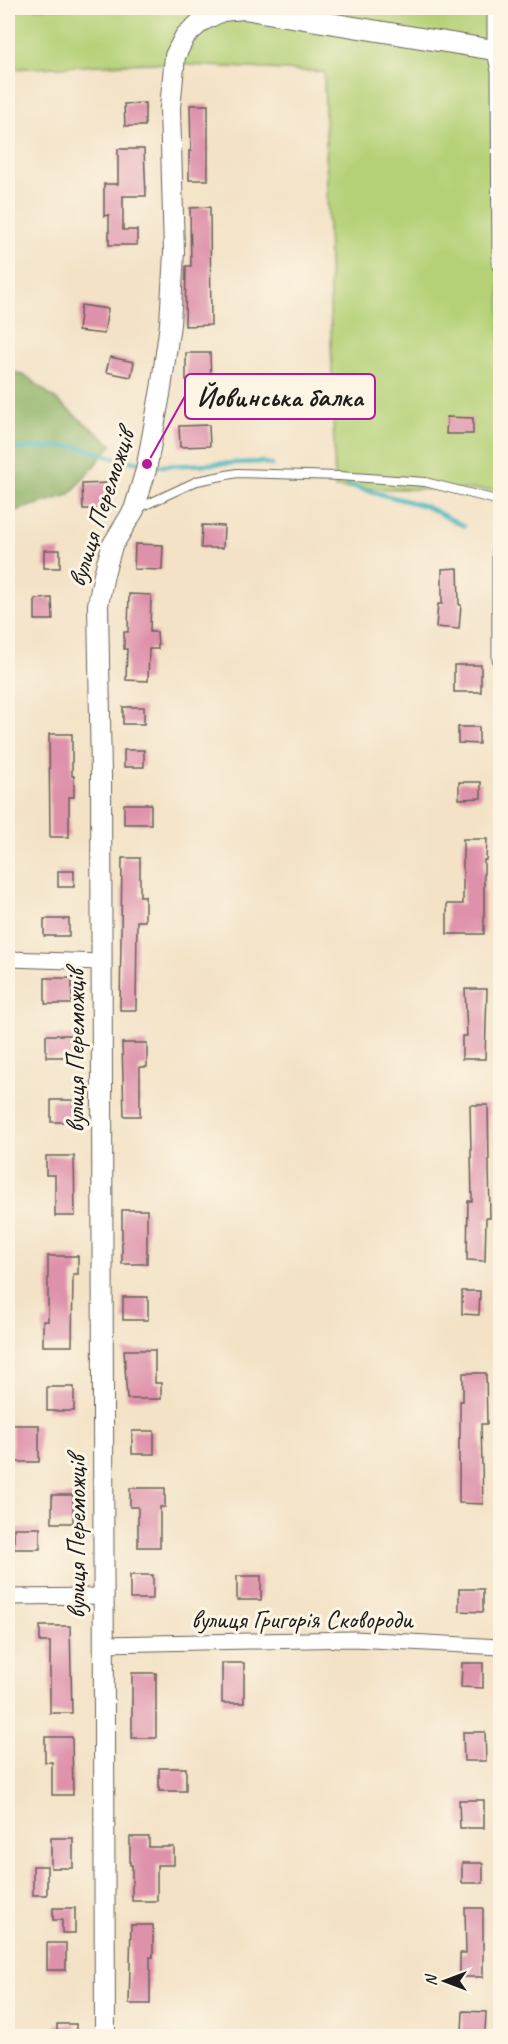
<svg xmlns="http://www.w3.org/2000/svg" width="508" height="2044" font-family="Caveat,sans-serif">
	<rect width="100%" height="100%" fill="#fcf5e5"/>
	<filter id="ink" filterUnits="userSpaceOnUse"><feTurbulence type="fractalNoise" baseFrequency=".0167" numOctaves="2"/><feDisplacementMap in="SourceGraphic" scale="12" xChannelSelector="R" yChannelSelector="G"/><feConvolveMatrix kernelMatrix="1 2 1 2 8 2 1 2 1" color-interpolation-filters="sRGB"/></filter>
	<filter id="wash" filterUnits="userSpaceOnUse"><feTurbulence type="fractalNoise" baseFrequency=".008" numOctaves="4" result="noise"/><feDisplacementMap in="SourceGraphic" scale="24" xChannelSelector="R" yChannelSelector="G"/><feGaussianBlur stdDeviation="1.35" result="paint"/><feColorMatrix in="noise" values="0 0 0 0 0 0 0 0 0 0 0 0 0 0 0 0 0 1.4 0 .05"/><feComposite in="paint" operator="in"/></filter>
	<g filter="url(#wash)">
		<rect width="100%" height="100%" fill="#f3e2c6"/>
		<path fill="#b5d178" stroke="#68764a" stroke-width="1.5" d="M8,8H500V490L335,488L324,72L151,63L8,69Z"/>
		<path fill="#90b368" stroke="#566842" stroke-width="1.5" d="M8,369L29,378L112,445L69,495L8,513Z"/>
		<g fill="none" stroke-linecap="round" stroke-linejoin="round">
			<path stroke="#45b5bd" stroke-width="4.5" d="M8,449L75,446L121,460L143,463
				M152,465L161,466L261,462L272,465
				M347,485L425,506L464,526"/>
		</g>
		<g id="blocks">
			<path fill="#de91aa" d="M145,103V126H125L124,104Z
				M190,105H208V180H189V151H191Z
				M118,149H144L146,196H123V230H137V245H109V215L104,216V184H118Z
				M210,207L211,325L185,326L186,266H191L190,208Z
				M81,305L108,309L104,334L78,331Z
				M186,353H210L211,380H186Z
				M110,357L134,362L131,377L106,372Z
				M447,417L473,418V434H446Z
				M209,425L210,446L180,447L179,426Z
				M107,483L108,509H83L82,484Z
				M202,525L224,526L223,548H201Z
				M135,544L163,545L162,570L134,569Z
				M44,550H60V568H44Z
				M458,568L459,605H461L459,629L436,627L438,604H442V569Z
				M129,594L151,595L150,632H157L158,649H149L148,681L126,680L127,649H124V632H128Z
				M52,598L53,620H35V599Z
				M454,665H481V692H454Z
				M123,707H144V724H123Z
				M458,727H479V744L458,743Z
				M49,734H72V776H74V797H69V837H50Z
				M124,750H144V767H124Z
				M459,782H481V798L459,799Z
				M124,804H151V824H124Z
				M463,839H487L486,860H484V934H447V904H463Z
				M122,858H140V896H145V921H137L136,1010H120Z
				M58,871H74V887H58Z
				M44,919H69V936H44Z
				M45,978H72V1004H45Z
				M465,989H487L485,1059H462V1036H467Z
				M46,1035H73V1057H46Z
				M122,1043H147V1067H140V1116H124Z
				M51,1100H74V1122H51Z
				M470,1105H488L490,1218H486L485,1261L467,1260L468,1201H472Z
				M46,1156H74L75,1216H55V1175H46Z
				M122,1210H147V1264H122Z
				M48,1256H78V1274H73L72,1346H43V1321H48Z
				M462,1291H480L479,1315L462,1314Z
				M123,1297H148V1320H123Z
				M124,1350H155V1383H161V1399H127Z
				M463,1373H486L487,1424H481L483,1504L459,1503V1438H460V1401H463Z
				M47,1387H74V1411H47Z
				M12,1425H39V1462H12Z
				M132,1431H154V1454H132Z
				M130,1488H165V1507H160V1547H138V1507H130Z
				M52,1495H73V1523H52Z
				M14,1528H40V1549H14Z
				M130,1575H153V1599H130Z
				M237,1576H261V1600H237Z
				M459,1589H483V1612L459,1611Z
				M40,1626H70L72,1713H50V1642H40Z
				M222,1663H244V1703H222Z
				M462,1663H483V1688L461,1687Z
				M132,1673H156V1738H132Z
				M463,1732H485L486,1761H464Z
				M45,1737H72L73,1795H52V1762H45Z
				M159,1768H186V1791H159Z
				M459,1800H484V1828H460Z
				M130,1837H149V1847H174V1865H157V1901H132V1865H130Z
				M51,1838H73V1868H51Z
				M462,1863H483V1883H462Z
				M33,1866H47V1895H33Z
				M53,1908H75V1933H62V1920H53Z
				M465,1908H483V1977H460V1953H466Z
				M131,1925H153V1957H150V2004H129Z
				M47,1943H66V1970H47Z
				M463,2011L486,2012L485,2033L462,2032Z
				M57,2024H76V2037H57Z"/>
		</g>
	</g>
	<g filter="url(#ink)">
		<use href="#blocks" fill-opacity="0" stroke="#676158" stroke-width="1.5"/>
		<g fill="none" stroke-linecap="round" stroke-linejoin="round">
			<defs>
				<path id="service" d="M137,509L197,481L237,473L339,476L425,482L500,501"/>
				<path id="minor" d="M495,8V50L499,72L500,266
					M500,544V659
					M8,959L101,962
					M8,1597L104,1596
					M104,1644L354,1639L500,1647"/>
				<path id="tertiary" d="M105,2036L101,774L98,605L104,574L112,546L134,510L146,470L161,389L170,324L174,252L170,108L175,56L185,36L202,21L222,11L244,9L500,51"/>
			</defs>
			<use href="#service" stroke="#676158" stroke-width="10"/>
			<use href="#minor" stroke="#676158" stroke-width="17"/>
			<use href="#tertiary" stroke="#676158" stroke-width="22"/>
			<use href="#service" stroke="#fff" stroke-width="8"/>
			<use href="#minor" stroke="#fff" stroke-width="15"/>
			<use href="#tertiary" stroke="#fff" stroke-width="20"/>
		</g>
	</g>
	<g text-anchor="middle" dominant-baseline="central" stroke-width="6" stroke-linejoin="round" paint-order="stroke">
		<g font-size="26" fill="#1c1c1c" stroke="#fcf5e5">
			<text transform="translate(101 508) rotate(-72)">вулиця Переможців</text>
			<text transform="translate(75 1051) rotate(-90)">вулиця Переможців</text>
			<text transform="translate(76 1537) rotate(-90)">вулиця Переможців</text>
			<text x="302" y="1619">вулиця Григорія Сковороди</text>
		</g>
	</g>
	<path fill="none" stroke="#b5179e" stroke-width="2" d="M147 464L185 396"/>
	<circle fill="#b5179e" stroke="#fcf5e5" stroke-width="2" cx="147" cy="464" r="6"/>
	<rect fill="#fcf5e5" stroke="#b5179e" stroke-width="2" x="185" y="374" width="190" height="45" rx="6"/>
	<g font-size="27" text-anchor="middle" font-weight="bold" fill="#1c1c1c">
		<text x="280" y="406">Йовинська балка</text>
	</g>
	<rect width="508" height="2044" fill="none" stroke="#fcf5e5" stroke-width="30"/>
	<g transform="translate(445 1981) rotate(270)" stroke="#fcf5e5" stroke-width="4.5" paint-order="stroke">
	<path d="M0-4.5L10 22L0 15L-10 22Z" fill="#1c1c1c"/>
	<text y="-9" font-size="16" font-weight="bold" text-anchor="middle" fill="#1c1c1c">N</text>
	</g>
</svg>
